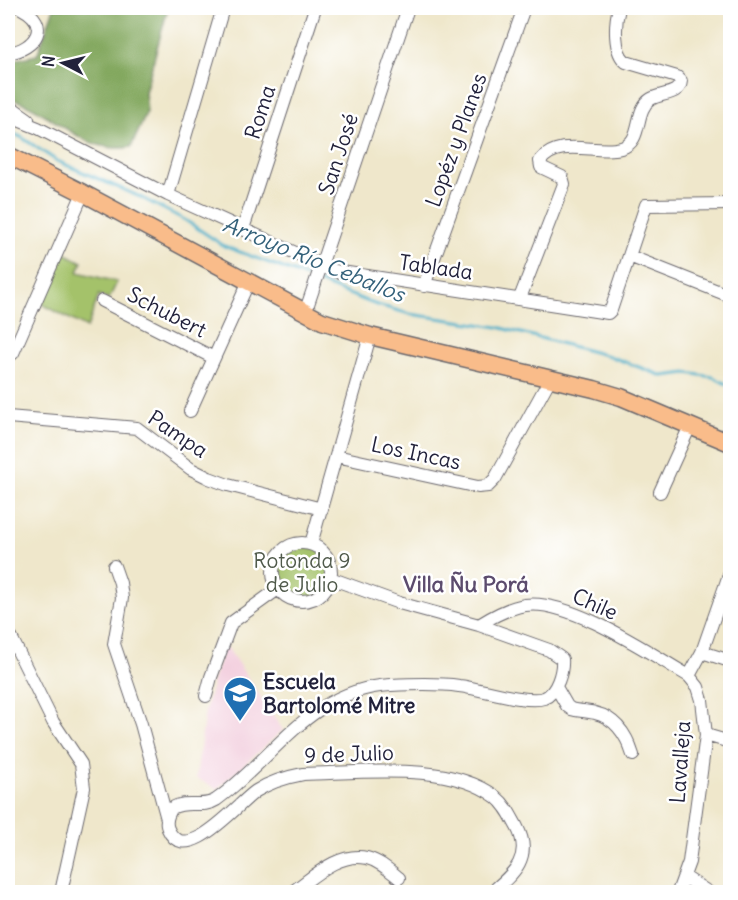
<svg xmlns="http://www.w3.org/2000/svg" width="738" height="900" font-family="Delius,sans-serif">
	<rect width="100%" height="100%" fill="#fff"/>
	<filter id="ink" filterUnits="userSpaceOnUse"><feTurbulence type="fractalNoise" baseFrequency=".0167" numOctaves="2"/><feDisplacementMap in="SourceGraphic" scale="12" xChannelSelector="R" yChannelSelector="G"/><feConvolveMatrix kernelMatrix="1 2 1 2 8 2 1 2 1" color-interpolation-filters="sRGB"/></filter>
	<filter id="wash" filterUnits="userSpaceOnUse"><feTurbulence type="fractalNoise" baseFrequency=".008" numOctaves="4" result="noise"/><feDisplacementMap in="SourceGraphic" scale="24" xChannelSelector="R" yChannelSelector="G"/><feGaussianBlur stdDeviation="1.35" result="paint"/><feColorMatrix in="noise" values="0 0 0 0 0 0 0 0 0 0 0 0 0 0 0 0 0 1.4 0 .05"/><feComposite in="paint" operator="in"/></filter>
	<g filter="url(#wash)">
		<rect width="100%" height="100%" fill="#efe7cb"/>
		<path fill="#f3cfde" d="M225,644L283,730L217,789L196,778L205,711L214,677Z"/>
		<path fill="#a4c26a" stroke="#637252" stroke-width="1.5" d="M59,250L82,262L78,272L117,282L109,299L99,295L87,328L38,302Z
			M273 572a29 29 0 1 1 58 0a29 29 0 1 1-58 0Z"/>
		<path fill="#83a85e" stroke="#52654c" stroke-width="1.5" d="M54,8H168L145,92L147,112L131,147C81,156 52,108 8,98V61L37,55Z"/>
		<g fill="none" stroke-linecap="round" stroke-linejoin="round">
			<path stroke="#49aec8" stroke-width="3" d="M8,132L21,137L57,161L138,196L185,220L224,246L312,279
				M318,282L374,304L410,314L498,327L609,356L663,376L687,373L713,377L730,386"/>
		</g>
	</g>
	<g filter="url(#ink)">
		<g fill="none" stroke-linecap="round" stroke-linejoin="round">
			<defs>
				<path id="minor" d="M8,53C36,49 52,24 21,8
					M8,105L28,119
					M8,116L38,128L168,195L335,271L608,313L611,310L629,256L730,296
					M168,195L223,8
					M243,229L315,8
					M629,256L646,205L730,204
					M424,286L524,8
					M520,298L564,184L562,177L541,167L540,161C560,136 596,155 621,148C644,142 633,110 651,99C661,93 680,95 681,81L677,77L626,62C613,52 615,22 619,8
					M102,301L214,358
					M305,313L408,8
					M8,357L13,353L83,193
					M190,411L249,281
					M8,417L137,428L191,469L209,478L228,485L322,509
					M336,456L478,487L488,486L495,479L551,377
					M660,492L690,426
					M273 572a29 29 0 1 1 58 0a29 29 0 1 1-58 0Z
					M311,544L370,336
					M114,566L120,583L122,598L114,644L141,724L167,819
					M330,578L399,603L479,625L549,650L562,659C563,671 557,693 544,698C527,704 479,688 459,686C438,683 412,684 391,685C310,689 275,758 216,800C202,809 188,799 172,808C168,814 165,822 168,829C185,869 239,802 256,791C270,782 287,777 303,774C360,773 449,761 496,797C506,805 511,816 517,827C533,857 514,873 492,892
					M479,625C493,616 508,608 525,605C569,598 651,654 689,676
					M8,631L53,722L81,764L84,788L61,892
					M702,652L730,661
					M556,687L567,706L571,709C578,711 587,711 595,713C616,718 627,736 633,755
					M206,696L211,677L231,623L278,589
					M706,735L730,742
					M685,877L708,892
					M292,892C312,878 339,851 367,858C379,861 389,870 399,878
					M678,892L689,862L706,735L702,700L698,687L689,676L702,652L730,572"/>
				<path id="major" d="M8,155L83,193L322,321L370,336L594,389L621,397L730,443"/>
			</defs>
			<use href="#minor" stroke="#6a676d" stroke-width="14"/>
			<use href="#major" stroke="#6a676d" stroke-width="19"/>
			<use href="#minor" stroke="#fff" stroke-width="12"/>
			<use href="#major" stroke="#f9bc8a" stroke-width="16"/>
		</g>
	</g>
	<defs>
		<symbol id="school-pin" viewBox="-11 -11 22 30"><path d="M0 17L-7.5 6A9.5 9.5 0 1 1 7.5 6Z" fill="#1f6fb2" stroke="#fff"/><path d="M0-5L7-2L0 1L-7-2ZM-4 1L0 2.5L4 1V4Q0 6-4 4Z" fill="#fff"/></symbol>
	</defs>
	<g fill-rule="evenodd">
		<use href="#school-pin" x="221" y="674" width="38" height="52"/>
	</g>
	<g text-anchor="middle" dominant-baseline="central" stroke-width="5" stroke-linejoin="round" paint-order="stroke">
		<g font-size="21" fill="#22223b" stroke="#fff">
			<text transform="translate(260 112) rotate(-72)">Roma</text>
			<text transform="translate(456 140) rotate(-70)">Lopéz y Planes</text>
			<text transform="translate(338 154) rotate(-72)">San José</text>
			<text transform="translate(436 267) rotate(8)">Tablada</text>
			<text transform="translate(167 312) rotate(27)">Schubert</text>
			<text transform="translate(178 434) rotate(34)">Pampa</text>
			<text transform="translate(416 453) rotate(12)">Los Incas</text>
			<text transform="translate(595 604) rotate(24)">Chile</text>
			<text transform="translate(349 754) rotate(-2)">9 de Julio</text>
			<text transform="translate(680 762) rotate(-86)">Lavalleja</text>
		</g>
		<g font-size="21" fill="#505a4b" stroke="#fff">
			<text x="302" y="560">Rotonda 9<tspan x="302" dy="24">de Julio</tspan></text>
		</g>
		<g font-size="21" font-weight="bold" fill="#22223b" stroke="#fff" text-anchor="start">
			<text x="263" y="681">Escuela<tspan x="263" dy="24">Bartolomé Mitre</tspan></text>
		</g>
		<g font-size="22" font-style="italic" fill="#34617a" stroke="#fff">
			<text transform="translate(314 259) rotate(22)">Arroyo Río Ceballos</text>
		</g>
		<g font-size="22" font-weight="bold" fill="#5c4c6e" stroke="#fff">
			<text x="466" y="584">Villa Ñu Porá</text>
		</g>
	</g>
	<rect width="738" height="900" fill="none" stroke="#fff" stroke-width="30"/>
	<g transform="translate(63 63) rotate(277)" stroke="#ffffff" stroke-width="4.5" paint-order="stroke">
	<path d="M0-4.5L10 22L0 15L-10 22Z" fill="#22223b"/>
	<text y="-9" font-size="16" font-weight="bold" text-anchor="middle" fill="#22223b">N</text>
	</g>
</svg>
